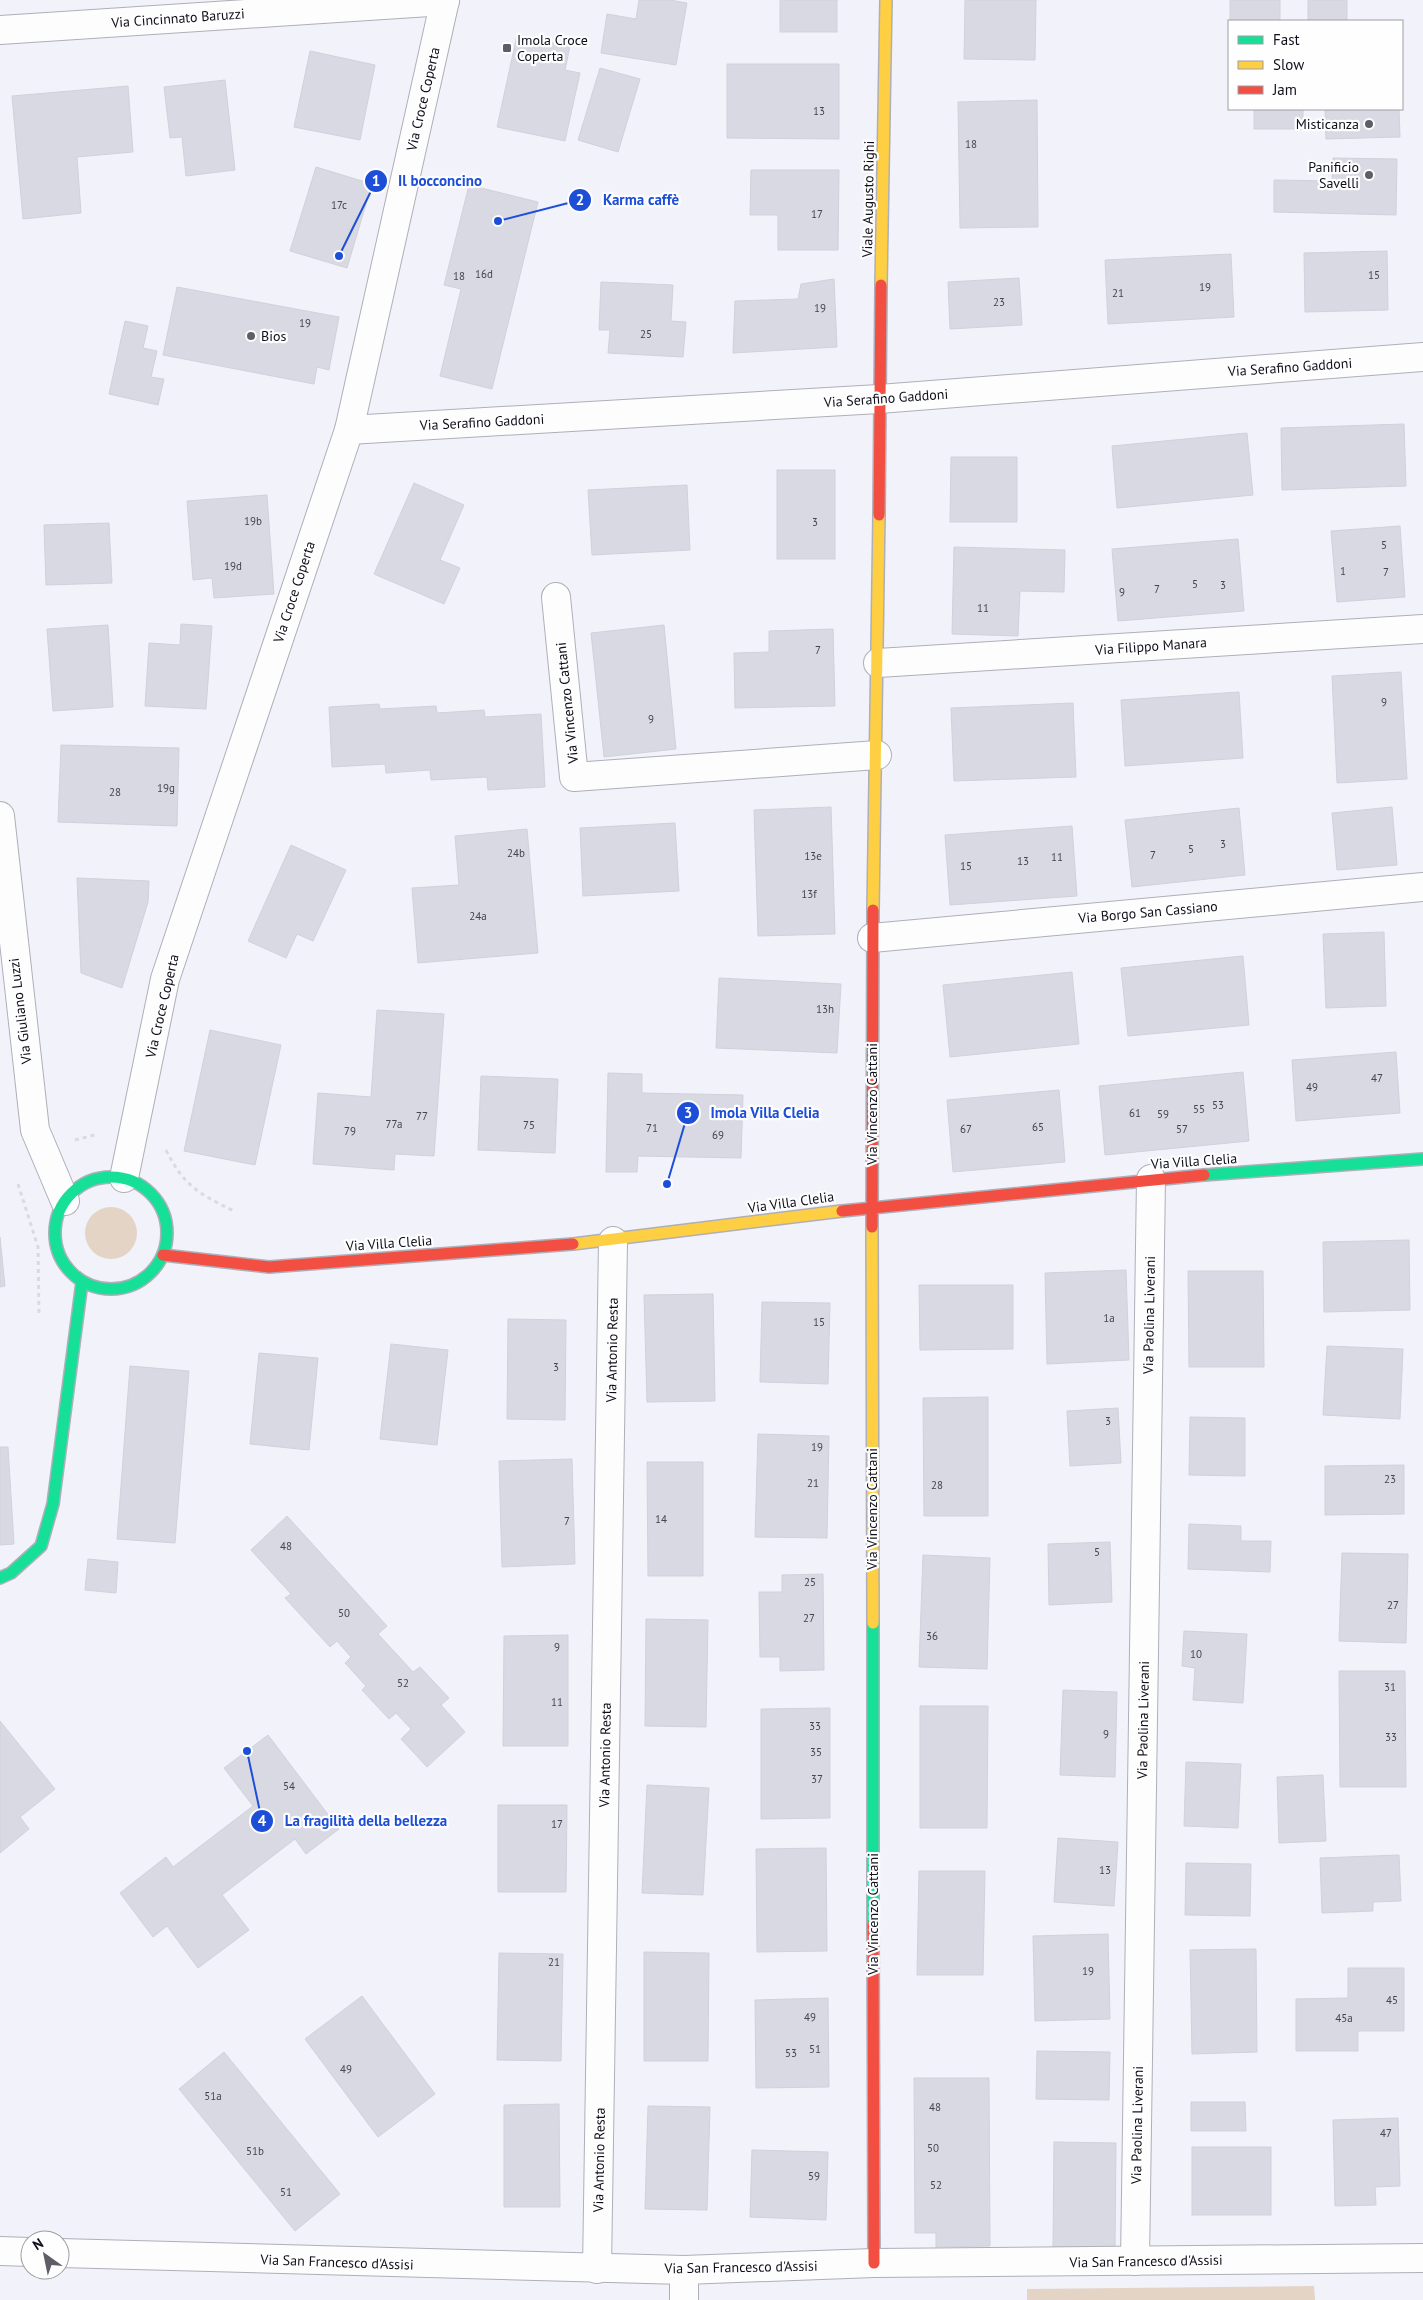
<svg xmlns="http://www.w3.org/2000/svg" width="1423" height="2300" viewBox="0 0 1423 2300" font-family="'PT Sans',sans-serif">
  <rect width="100%" height="100%" fill="#f2f2fa"/>
  <g fill="#e4d4c6">
    <circle cx="111" cy="1233" r="26"/>
    <path d="M1314 2286 1315 2300H1027V2289Z"/>
  </g>
  <g fill="#d9d9e4" stroke="#d1d1db">
    <path d="M639 0H670L687 3 676 65 601 53 607 14 636 19Z"/>
    <rect x="780" y="0" width="57" height="32"/>
    <path d="M965 0H1036L1035 60 964 59Z"/>
    <rect x="1230" y="0" width="50" height="21"/>
    <rect x="1308" y="0" width="39" height="21"/>
    <path d="M517 35 570 46 565 70 580 73 565 141 497 127Z"/>
    <path d="M310 51 375 65 360 140 294 127Z"/>
    <path d="M727 64H839V139L727 138Z"/>
    <path d="M600 68 640 79 618 152 578 140Z"/>
    <path d="M225 80 235 170 186 176 182 137 170 138 164 87Z"/>
    <path d="M128 86 133 152 77 157 81 213 23 219 12 96Z"/>
    <path d="M1037 100 1038 227 960 228 958 102Z"/>
    <rect x="1254" y="109" width="49" height="20"/>
    <path d="M1325 109H1399L1400 137 1326 139Z"/>
    <path d="M1333 158 1397 159 1396 215 1274 212V180L1332 181Z"/>
    <path d="M316 167 372 184 347 268 290 251Z"/>
    <path d="M751 170H839L838 250H778V215H750Z"/>
    <path d="M469 185 538 202 492 389 440 376 461 289 444 285Z"/>
    <path d="M1387 251 1388 310 1305 312 1304 253Z"/>
    <path d="M1231 254 1234 317 1108 324 1105 260Z"/>
    <path d="M1019 278 1022 325 950 329 948 282Z"/>
    <path d="M834 279 837 347 733 353 735 301 798 299 801 284Z"/>
    <path d="M601 282 673 285 671 321 686 322 683 357 608 353 610 330H599Z"/>
    <path d="M177 287 339 317 329 370 317 367 314 384 163 355Z"/>
    <path d="M125 321 148 326 143 348 157 351 151 377 164 379 158 405 109 394Z"/>
    <path d="M1404 424 1406 486 1282 490 1281 428Z"/>
    <path d="M1247 433 1253 495 1117 508 1112 446Z"/>
    <path d="M951 457H1017V522H950Z"/>
    <rect x="777" y="470" width="58" height="89"/>
    <path d="M414 483 464 505 440 560 460 568 444 604 374 574Z"/>
    <path d="M687 485 690 550 592 555 588 490Z"/>
    <path d="M267 495 274 594 214 598 212 578 193 580 187 501Z"/>
    <path d="M109 523 112 583 46 585 44 525Z"/>
    <path d="M1400 526 1405 597 1337 602 1331 531Z"/>
    <path d="M1238 539 1244 611 1118 621 1112 549Z"/>
    <path d="M954 547 1065 550 1064 592 1020 591 1018 636 952 634Z"/>
    <path d="M181 624 212 626 206 709 145 706 149 643 180 645Z"/>
    <path d="M108 625 113 707 53 711 47 629Z"/>
    <path d="M664 625 676 749 604 757 591 633Z"/>
    <path d="M833 629 835 706 735 708 734 653 769 652V631Z"/>
    <path d="M1401 672 1407 779 1337 783 1332 676Z"/>
    <path d="M1239 692 1243 758 1125 766 1121 700Z"/>
    <path d="M1073 703 1076 777 954 781 951 708Z"/>
    <path d="M379 704 380 709 436 706 437 713 484 710 485 717 541 714 545 787 488 790 487 777 431 780 430 770 386 773 385 764 332 767 329 707Z"/>
    <path d="M61 745 179 748 177 826 58 822Z"/>
    <path d="M831 807 835 934 758 936 754 810Z"/>
    <path d="M1392 807 1397 865 1337 870 1332 813Z"/>
    <path d="M1239 808 1245 875 1132 887 1125 820Z"/>
    <path d="M675 823 679 891 583 896 580 828Z"/>
    <path d="M1072 826 1077 896 950 905 945 835Z"/>
    <path d="M527 829 538 953 418 963 412 888 459 885 455 836Z"/>
    <path d="M291 845 346 870 313 941 297 934 286 958 248 941Z"/>
    <path d="M77 878 149 881 148 902 122 988 81 973Z"/>
    <path d="M1384 932 1386 1006 1326 1008 1323 934Z"/>
    <path d="M1243 956 1249 1025 1128 1036 1121 968Z"/>
    <path d="M1072 972 1079 1044 950 1057 943 985Z"/>
    <path d="M719 978 841 984 837 1053 716 1048Z"/>
    <path d="M377 1010 444 1014 434 1156 395 1154 394 1170 313 1164 318 1093 371 1097Z"/>
    <path d="M210 1030 281 1045 255 1165 184 1151Z"/>
    <path d="M1396 1052 1400 1113 1296 1121 1292 1060Z"/>
    <path d="M1243 1072 1249 1141 1105 1155 1099 1086Z"/>
    <path d="M608 1073 642 1074V1093L743 1095 741 1158 638 1156 637 1172H606Z"/>
    <path d="M481 1076 558 1079 555 1153 478 1150Z"/>
    <path d="M1059 1090 1065 1162 953 1172 947 1100Z"/>
    <path d="M0 1237 5 1286 0 1287Z"/>
    <path d="M1409 1240 1410 1310 1324 1312 1323 1242Z"/>
    <path d="M1126 1270 1129 1360 1047 1364 1045 1273Z"/>
    <path d="M1188 1271H1263L1264 1367H1189Z"/>
    <path d="M919 1285H1013V1349L920 1350Z"/>
    <path d="M713 1294 715 1401 647 1402 644 1295Z"/>
    <path d="M762 1302 830 1303 828 1384 760 1382Z"/>
    <path d="M508 1319 566 1320 565 1420 507 1419Z"/>
    <path d="M391 1344 448 1350 437 1445 380 1439Z"/>
    <path d="M1327 1346 1403 1349 1400 1419 1323 1415Z"/>
    <path d="M259 1353 318 1358 309 1450 250 1444Z"/>
    <path d="M130 1366 189 1371 175 1543 117 1539Z"/>
    <path d="M988 1397V1516H924L923 1398Z"/>
    <path d="M1118 1408 1121 1463 1070 1466 1067 1411Z"/>
    <path d="M1190 1417 1245 1418V1476L1189 1475Z"/>
    <path d="M758 1434 829 1436 827 1538 755 1537Z"/>
    <path d="M0 1447H8L14 1544 0 1545Z"/>
    <path d="M572 1459 575 1564 502 1567 499 1461Z"/>
    <path d="M647 1462H703V1576H648Z"/>
    <path d="M1404 1465V1514L1325 1515V1466Z"/>
    <path d="M287 1516 387 1626 378 1634 413 1672 420 1667 449 1698 441 1705 465 1732 427 1767 401 1739 411 1729 396 1713 389 1719 362 1690 366 1686 345 1663 351 1657 337 1641 330 1647 285 1598 291 1594 251 1550Z"/>
    <path d="M1189 1524 1241 1526V1541H1271L1270 1572 1188 1569Z"/>
    <path d="M1110 1542 1112 1602 1049 1605 1048 1544Z"/>
    <path d="M1342 1553 1408 1554 1406 1643 1339 1641Z"/>
    <path d="M923 1555 990 1558 987 1669 919 1667Z"/>
    <path d="M88 1559 118 1562 116 1593 85 1590Z"/>
    <path d="M823 1574 824 1670 780 1671V1657H760L759 1592H782V1575Z"/>
    <path d="M646 1619 708 1620 706 1727 645 1726Z"/>
    <path d="M1184 1631 1247 1634 1243 1703 1193 1700 1195 1668 1182 1666Z"/>
    <path d="M568 1635V1746H503L504 1636Z"/>
    <path d="M1339 1671H1405L1406 1787H1340Z"/>
    <path d="M1063 1690 1117 1692 1115 1777 1060 1775Z"/>
    <path d="M920 1706H988L987 1828H920Z"/>
    <path d="M830 1708V1818L761 1819V1709Z"/>
    <path d="M0 1721 55 1789 20 1817 29 1829 0 1853Z"/>
    <path d="M268 1735 339 1829 306 1854 295 1839 222 1895 249 1930 198 1968 167 1926 153 1937 120 1893 166 1857 173 1867 253 1806 224 1768Z"/>
    <path d="M1186 1762 1241 1764 1238 1828 1184 1826Z"/>
    <path d="M1323 1775 1326 1841 1279 1843 1277 1777Z"/>
    <path d="M647 1785 709 1788 703 1895 642 1893Z"/>
    <path d="M498 1805H567L566 1892H498Z"/>
    <path d="M1058 1838 1118 1842 1114 1906 1054 1902Z"/>
    <path d="M826 1848 827 1951 757 1952 756 1849Z"/>
    <path d="M1399 1855 1401 1901 1373 1902V1911L1322 1913 1320 1858Z"/>
    <path d="M1186 1863 1251 1864 1250 1916 1185 1915Z"/>
    <path d="M919 1871H985L983 1975H917Z"/>
    <path d="M1108 1934 1110 2019 1035 2021 1033 1936Z"/>
    <path d="M1256 1949 1257 2052 1192 2054 1190 1950Z"/>
    <path d="M644 1952 709 1953 708 2061H644Z"/>
    <path d="M499 1953 563 1954 561 2061 497 2060Z"/>
    <path d="M1348 1968H1404V2031H1358V2051H1296V1999L1348 1998Z"/>
    <path d="M362 1996 435 2094 378 2137 305 2039Z"/>
    <path d="M828 1998 829 2087 756 2088 755 2000Z"/>
    <path d="M1037 2051 1110 2052 1109 2100 1036 2099Z"/>
    <path d="M224 2052 340 2194 295 2231 179 2089Z"/>
    <path d="M914 2078H989L990 2246 936 2247V2233H915Z"/>
    <path d="M1191 2102H1245L1246 2131H1191Z"/>
    <path d="M559 2104 560 2207H504V2105Z"/>
    <path d="M648 2106 710 2107 707 2210 645 2209Z"/>
    <path d="M1398 2118 1400 2186 1375 2187 1376 2205 1335 2206 1333 2120Z"/>
    <path d="M1054 2142 1116 2143 1115 2247H1053Z"/>
    <rect x="1192" y="2147" width="79" height="68"/>
    <path d="M752 2150 828 2152 826 2220 750 2217Z"/>
  </g>
  <g fill="none" stroke-linecap="round" stroke-linejoin="round">
    <defs>
      <g id="street">
        <path d="M0 30 445 1"/>
        <path d="M349 430 879 399 1423 357"/>
        <path d="M556 597 574 777 877 755"/>
        <path d="M878 663 1423 629"/>
        <path d="M0 816 35 1130 65 1201"/>
        <path d="M872 938 1423 887"/>
        <path d="M124 1178 165 979 349 430 445 0"/>
        <path d="M0 2251 30 2252"/>
        <path d="M60 2253 684 2270 874 2263 1423 2258"/>
        <path d="M1135 2261 1151 1179"/>
        <path d="M597 2269 613 1241"/>
        <path d="M684 2270V2300"/>
      </g>
      <g id="fast">
        <path d="M1204 1175 1423 1159"/>
        <circle cx="111" cy="1233" r="56"/>
        <path d="M0 1578 11 1573 41 1546 53 1504 82 1282"/>
        <path d="M873 1623V1925"/>
      </g>
      <g id="slow">
        <path d="M881 285 886 0"/>
        <path d="M873 910 879 515"/>
        <path d="M872 1227 873 1623"/>
        <path d="M573 1244 842 1211"/>
      </g>
      <g id="jam">
        <path d="M879 515 881 285"/>
        <path d="M842 1211 1204 1175"/>
        <path d="M872 1227 873 910"/>
        <path d="M163 1255 269 1267 573 1244"/>
        <path d="M873 1925 874 2263"/>
      </g>
    </defs>
    <use href="#street" stroke="#aeafb9" stroke-width="30"/>
    <use href="#fast" stroke="#aeafb9" stroke-width="14"/>
    <use href="#slow" stroke="#aeafb9" stroke-width="14"/>
    <use href="#jam" stroke="#aeafb9" stroke-width="14"/>
    <g stroke="#dbdbdd" stroke-width="3" stroke-dasharray="4 4" stroke-linecap="butt">
      <path d="M75 1140 98 1134"/>
      <path d="M166 1150C184 1186 199 1194 234 1211"/>
      <path d="M18 1184 38 1247 39 1316"/>
    </g>
    <use href="#street" stroke="#fdfdfe" stroke-width="28"/>
    <use href="#fast" stroke="#16e098" stroke-width="11"/>
    <use href="#slow" stroke="#ffcf43" stroke-width="11"/>
    <use href="#jam" stroke="#f24e42" stroke-width="11"/>
  </g>
  <g fill="#5e5e69" stroke="#fefefe" stroke-width="2">
    <rect x="502" y="43" width="10" height="10" rx="2.5"/>
    <circle cx="1369" cy="124" r="5"/>
    <circle cx="1369" cy="175" r="5"/>
    <circle cx="251" cy="336" r="5"/>
  </g>
  <g text-anchor="middle" stroke-width="4.5" stroke-linejoin="round" paint-order="stroke">
    <g font-size="11" fill="#44444f">
      <text x="819" y="115">13</text>
      <text x="971" y="148">18</text>
      <text x="339" y="209">17c</text>
      <text x="817" y="218">17</text>
      <text x="484" y="278">16d</text>
      <text x="1374" y="279">15</text>
      <text x="459" y="280">18</text>
      <text x="1205" y="291">19</text>
      <text x="1118" y="297">21</text>
      <text x="999" y="306">23</text>
      <text x="820" y="312">19</text>
      <text x="305" y="327">19</text>
      <text x="646" y="338">25</text>
      <text x="253" y="525">19b</text>
      <text x="815" y="526">3</text>
      <text x="1384" y="549">5</text>
      <text x="233" y="570">19d</text>
      <text x="1343" y="575">1</text>
      <text x="1386" y="576">7</text>
      <text x="1195" y="588">5</text>
      <text x="1223" y="589">3</text>
      <text x="1157" y="593">7</text>
      <text x="1122" y="596">9</text>
      <text x="983" y="612">11</text>
      <text x="818" y="654">7</text>
      <text x="1384" y="706">9</text>
      <text x="651" y="723">9</text>
      <text x="166" y="792">19g</text>
      <text x="115" y="796">28</text>
      <text x="1223" y="848">3</text>
      <text x="1191" y="853">5</text>
      <text x="516" y="857">24b</text>
      <text x="1153" y="859">7</text>
      <text x="813" y="860">13e</text>
      <text x="1057" y="861">11</text>
      <text x="1023" y="865">13</text>
      <text x="966" y="870">15</text>
      <text x="809" y="898">13f</text>
      <text x="478" y="920">24a</text>
      <text x="825" y="1013">13h</text>
      <text x="1377" y="1082">47</text>
      <text x="1312" y="1091">49</text>
      <text x="1218" y="1109">53</text>
      <text x="1199" y="1113">55</text>
      <text x="1135" y="1117">61</text>
      <text x="1163" y="1118">59</text>
      <text x="422" y="1120">77</text>
      <text x="394" y="1128">77a</text>
      <text x="529" y="1129">75</text>
      <text x="1038" y="1131">65</text>
      <text x="652" y="1132">71</text>
      <text x="966" y="1133">67</text>
      <text x="1182" y="1133">57</text>
      <text x="350" y="1135">79</text>
      <text x="718" y="1139">69</text>
      <text x="1109" y="1322">1a</text>
      <text x="819" y="1326">15</text>
      <text x="556" y="1371">3</text>
      <text x="1108" y="1425">3</text>
      <text x="817" y="1451">19</text>
      <text x="1390" y="1483">23</text>
      <text x="813" y="1487">21</text>
      <text x="937" y="1489">28</text>
      <text x="661" y="1523">14</text>
      <text x="567" y="1525">7</text>
      <text x="286" y="1550">48</text>
      <text x="1097" y="1556">5</text>
      <text x="810" y="1586">25</text>
      <text x="1393" y="1609">27</text>
      <text x="344" y="1617">50</text>
      <text x="809" y="1622">27</text>
      <text x="932" y="1640">36</text>
      <text x="557" y="1651">9</text>
      <text x="1196" y="1658">10</text>
      <text x="403" y="1687">52</text>
      <text x="1390" y="1691">31</text>
      <text x="557" y="1706">11</text>
      <text x="815" y="1730">33</text>
      <text x="1106" y="1738">9</text>
      <text x="1391" y="1741">33</text>
      <text x="816" y="1756">35</text>
      <text x="817" y="1783">37</text>
      <text x="289" y="1790">54</text>
      <text x="557" y="1828">17</text>
      <text x="1105" y="1874">13</text>
      <text x="554" y="1966">21</text>
      <text x="1088" y="1975">19</text>
      <text x="1392" y="2004">45</text>
      <text x="810" y="2021">49</text>
      <text x="1344" y="2022">45a</text>
      <text x="815" y="2053">51</text>
      <text x="791" y="2057">53</text>
      <text x="346" y="2073">49</text>
      <text x="213" y="2100">51a</text>
      <text x="935" y="2111">48</text>
      <text x="1386" y="2137">47</text>
      <text x="933" y="2152">50</text>
      <text x="255" y="2155">51b</text>
      <text x="814" y="2180">59</text>
      <text x="936" y="2189">52</text>
      <text x="286" y="2196">51</text>
    </g>
    <g font-size="14" fill="#0f0f1b" stroke="#fefefe">
      <text transform="translate(178 18) rotate(-4)" y="5">Via Cincinnato Baruzzi</text>
      <text transform="translate(423 99) rotate(-77)" y="5">Via Croce Coperta</text>
      <text transform="translate(868 199) rotate(-89)" y="5">Viale Augusto Righi</text>
      <text transform="translate(1290 367) rotate(-4)" y="5">Via Serafino Gaddoni</text>
      <text transform="translate(886 398) rotate(-4)" y="5">Via Serafino Gaddoni</text>
      <text transform="translate(482 422) rotate(-3)" y="5">Via Serafino Gaddoni</text>
      <text transform="translate(294 592) rotate(-72)" y="5">Via Croce Coperta</text>
      <text transform="translate(1151 646) rotate(-4)" y="5">Via Filippo Manara</text>
      <text transform="translate(567 703) rotate(-96)" y="5">Via Vincenzo Cattani</text>
      <text transform="translate(1148 912) rotate(-5)" y="5">Via Borgo San Cassiano</text>
      <text transform="translate(162 1006) rotate(-77)" y="5">Via Croce Coperta</text>
      <text transform="translate(20 1011) rotate(-97)" y="5">Via Giuliano Luzzi</text>
      <text transform="translate(872 1104) rotate(-90)" y="5">Via Vincenzo Cattani</text>
      <text transform="translate(1194 1161) rotate(-4)" y="5">Via Villa Clelia</text>
      <text transform="translate(791 1202) rotate(-8)" y="5">Via Villa Clelia</text>
      <text transform="translate(389 1243) rotate(-4)" y="5">Via Villa Clelia</text>
      <text transform="translate(1149 1315) rotate(-89)" y="5">Via Paolina Liverani</text>
      <text transform="translate(612 1350) rotate(-89)" y="5">Via Antonio Resta</text>
      <text transform="translate(872 1509) rotate(-90)" y="5">Via Vincenzo Cattani</text>
      <text transform="translate(1143 1720) rotate(-89)" y="5">Via Paolina Liverani</text>
      <text transform="translate(605 1755) rotate(-89)" y="5">Via Antonio Resta</text>
      <text transform="translate(873 1914) rotate(-90)" y="5">Via Vincenzo Cattani</text>
      <text transform="translate(1137 2125) rotate(-89)" y="5">Via Paolina Liverani</text>
      <text transform="translate(599 2160) rotate(-89)" y="5">Via Antonio Resta</text>
      <text transform="translate(1146 2261) rotate(-1)" y="5">Via San Francesco d'Assisi</text>
      <text transform="translate(337 2262) rotate(2)" y="5">Via San Francesco d'Assisi</text>
      <text transform="translate(741 2267) rotate(-1)" y="5">Via San Francesco d'Assisi</text>
    </g>
    <g font-size="14" fill="#0f0f1b" stroke="#fefefe" text-anchor="start">
      <text x="517" y="45">Imola Croce<tspan x="517" dy="16">Coperta</tspan></text>
      <text x="1359" y="129" text-anchor="end">Misticanza</text>
      <text x="1359" y="172" text-anchor="end">Panificio<tspan x="1359" dy="16">Savelli</tspan></text>
      <text x="261" y="341">Bios</text>
    </g>
  </g>
  <path fill="none" stroke="#1d4ed8" stroke-width="2" d="M339 256L376 181M498 221L580 200M667 1184L688 1113M247 1751L262 1821"/>
  <g fill="#1d4ed8" stroke="#fefefe" stroke-width="2">
    <circle cx="339" cy="256" r="5"/>
    <circle cx="498" cy="221" r="5"/>
    <circle cx="667" cy="1184" r="5"/>
    <circle cx="247" cy="1751" r="5"/>
    <circle cx="376" cy="181" r="12"/>
    <circle cx="580" cy="200" r="12"/>
    <circle cx="688" cy="1113" r="12"/>
    <circle cx="262" cy="1821" r="12"/>
  </g>
  <g font-size="15" text-anchor="middle" font-weight="bold" fill="#fff">
    <text x="376" y="186">1</text>
    <text x="580" y="205">2</text>
    <text x="688" y="1118">3</text>
    <text x="262" y="1826">4</text>
  </g>
  <g font-size="15" text-anchor="middle" font-weight="bold" fill="#1d4ed8" stroke="#fefefe" stroke-width="4.5" stroke-linejoin="round" paint-order="stroke">
    <text x="440" y="186">Il bocconcino</text>
    <text x="641" y="205">Karma caffè</text>
    <text x="765" y="1118">Imola Villa Clelia</text>
    <text x="366" y="1826">La fragilità della bellezza</text>
  </g>
  <rect x="1228" y="20" width="175" height="90" fill="#fefefe" stroke="#9e9ea3"/>
  <rect x="1238" y="36" width="25" height="8" fill="#16e098" stroke="#9e9ea3"/>
  <text x="1273" y="45" font-size="15" fill="#0f0f1b">Fast</text>
  <rect x="1238" y="61" width="25" height="8" fill="#ffcf43" stroke="#9e9ea3"/>
  <text x="1273" y="70" font-size="15" fill="#0f0f1b">Slow</text>
  <rect x="1238" y="86" width="25" height="8" fill="#f24e42" stroke="#9e9ea3"/>
  <text x="1273" y="95" font-size="15" fill="#0f0f1b">Jam</text>
  <g transform="translate(45 2255) rotate(327)"><circle r="24" fill="#fefefe" stroke="#9e9ea3"/>
  <path d="M0-4L9 19L0 12L-9 19Z" fill="#5e5e69"/>
  <text y="-8" font-size="14" font-weight="bold" text-anchor="middle" fill="#0f0f1b">N</text>
  </g>
</svg>
